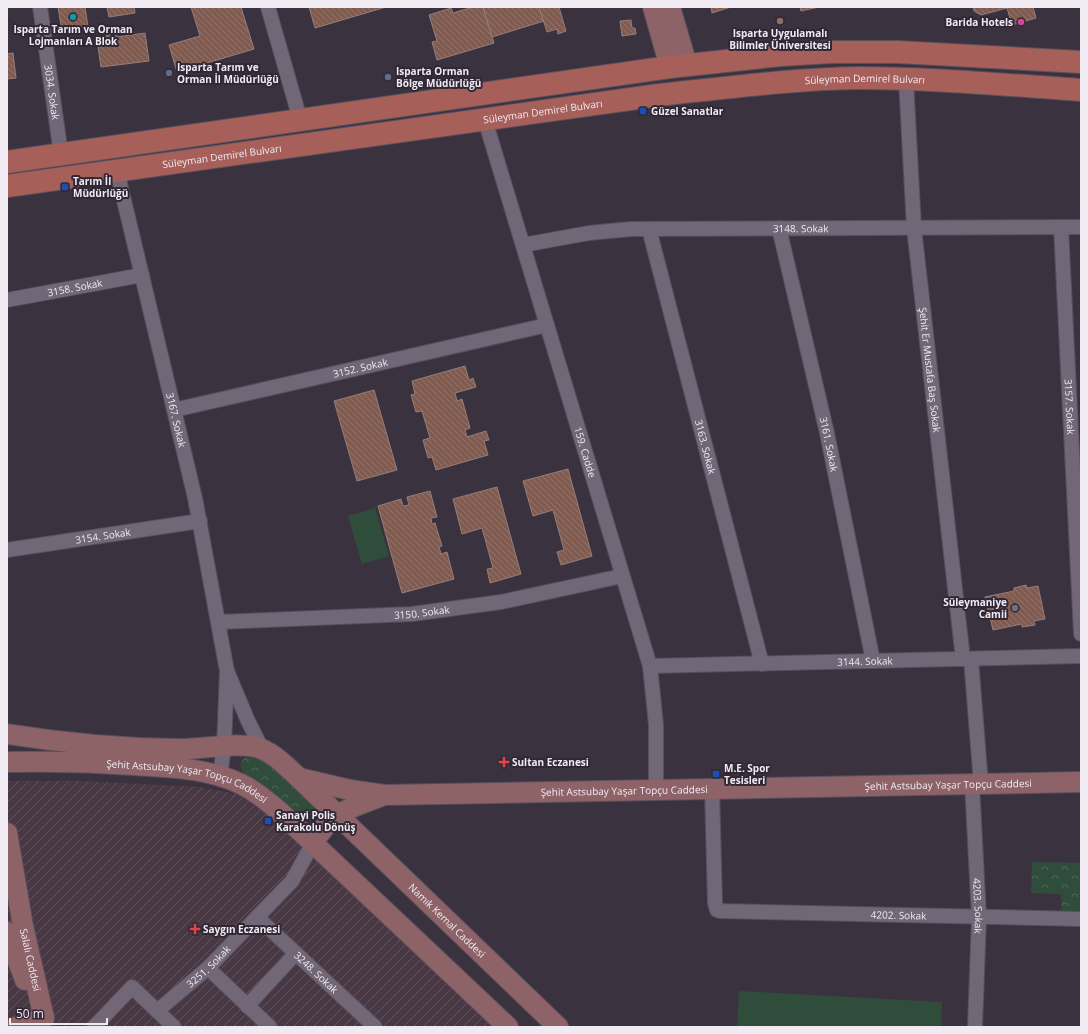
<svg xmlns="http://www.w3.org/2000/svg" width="1088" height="1034" viewBox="0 0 1088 1034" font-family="'Open Sans',sans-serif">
  <defs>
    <pattern id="industrial-furrows" width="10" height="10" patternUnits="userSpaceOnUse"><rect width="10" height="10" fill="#483843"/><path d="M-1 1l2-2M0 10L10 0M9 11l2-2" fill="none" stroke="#63555f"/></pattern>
    <pattern id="forest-crowns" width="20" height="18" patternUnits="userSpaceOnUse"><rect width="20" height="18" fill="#304d3b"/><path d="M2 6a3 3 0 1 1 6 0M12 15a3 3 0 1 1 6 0" fill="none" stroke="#4e6758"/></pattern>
    <pattern id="building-back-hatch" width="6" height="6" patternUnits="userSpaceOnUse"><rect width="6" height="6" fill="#825b50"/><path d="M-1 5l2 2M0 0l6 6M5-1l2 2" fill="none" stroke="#94736a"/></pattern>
  </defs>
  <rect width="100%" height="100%" fill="#3b3240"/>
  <path fill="url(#industrial-furrows)" d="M7 781H83L200 787 241 795 291 833 494 1027H7Z"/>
  <g fill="url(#forest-crowns)">
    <path d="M246 757 260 759 267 763 313 804 316 812 311 820H302L245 774C239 767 239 762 246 757Z"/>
    <path d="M1032 862 1081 863V912H1062L1061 894 1031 893Z"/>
  </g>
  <g fill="#304d3b">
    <path d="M375 508 389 556 362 564 348 516Z"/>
    <path d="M739 991 942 1002 941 1027H737Z"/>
  </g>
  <g fill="url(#building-back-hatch)" stroke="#947e78">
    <path d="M58 7H85L88 27 62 31Z"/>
    <path d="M107 7H134L135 13 109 17Z"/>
    <path d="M191 7H241L254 49 177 72 169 45 200 36Z"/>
    <path d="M309 7H386L315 28Z"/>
    <path d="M473 7H483L494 43 437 60 432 42 437 41 429 15 451 8 453 13Z"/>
    <path d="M483 7H539L544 21 492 37Z"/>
    <path d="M539 7H559L566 31 558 34 557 29 547 32Z"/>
    <path d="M711 7H731L712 13Z"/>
    <path d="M800 7H819L801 11Z"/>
    <path d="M973 7H1033L1036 18 1012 25 1007 8 981 15 974 11Z"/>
    <path d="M631 20 632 28H635L636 34 622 36 620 21Z"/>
    <path d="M116 33 117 37 145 33 149 61 101 67 97 40 106 39V35Z"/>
    <path d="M13 53 16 78 7 79V54Z"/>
    <path d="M465 366 469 380 473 378 476 387 455 393 457 401 462 399 470 428 465 430 467 437 486 431 489 440 484 441 488 455 436 470 432 457 428 458 423 440 430 438 422 411 416 412 411 395 415 394 412 381Z"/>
    <path d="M374 390 397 470 357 481 334 401Z"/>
    <path d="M568 469 592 556 561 565 557 552 564 550 553 510 533 516 523 481Z"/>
    <path d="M497 487 521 574 490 583 487 569 493 568 482 528 462 534 453 499Z"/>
    <path d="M430 491 437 517 431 518 432 524 435 523 442 546 439 547 441 554 447 552 454 579 402 593 378 506 401 499 403 506 409 505 407 497Z"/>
    <path d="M1026 585 1027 588 1038 586 1045 619 1034 621 1035 625 1022 627V624L993 630 985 597 1014 591V588Z"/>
  </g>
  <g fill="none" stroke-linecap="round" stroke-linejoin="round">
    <defs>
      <g id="street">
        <path id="s1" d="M40 7 61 154"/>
        <path d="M268 7 300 119"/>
        <path id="s2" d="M906 80 914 228 963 659"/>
        <path id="s3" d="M485 120 650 666 656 725V790"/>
        <path id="s4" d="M117 171 195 498 227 671"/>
        <path id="s5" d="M1061 227 1081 634"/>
        <path id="s6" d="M779 228 827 433 873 661"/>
        <path id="s7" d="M649 229 762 664"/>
        <path id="s8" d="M523 245 589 233 631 229 1081 227"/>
        <path id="s9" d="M7 300 142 275"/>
        <path id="s10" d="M174 410 547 325"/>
        <path id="s11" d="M7 550 200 521"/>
        <path id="s12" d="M218 622 412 614 501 602 622 576"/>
        <path d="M971 659 981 784"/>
        <path id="s13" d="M650 666 1081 656"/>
        <path d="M220 776 224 747 227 671 248 721 262 749"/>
        <path id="s14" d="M972 784 979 917 975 1027"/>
        <path id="s15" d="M712 789 715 903 717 910 720 911 1081 919"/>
        <path id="s16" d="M257 917 375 1027"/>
        <path d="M208 968 270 1027"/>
        <path d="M247 1006 296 953"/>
        <path id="s17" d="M157 1011 208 968 292 881 313 843"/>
        <path d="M94 1027 132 987 174 1027"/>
      </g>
      <g id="secondary">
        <path d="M653 7 670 67"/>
        <path d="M670 7 687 65"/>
        <path id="s18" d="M7 734C63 743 120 748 176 749 201 750 230 742 255 747 271 750 287 767 299 778L558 1027"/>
        <path id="s19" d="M7 762C50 761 92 762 134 765 170 767 208 768 241 784 256 791 268 802 280 812L508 1027"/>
        <path id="s20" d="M299 778 350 790 384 795 1081 782"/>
        <path id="s21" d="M7 833 23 926 44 1018"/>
        <path d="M313 843C334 810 348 809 382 796"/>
        <path d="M7 932 25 980"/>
        <path d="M16 1027 44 1018"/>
      </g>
      <g id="primary">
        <path d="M7 162 670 67 781 55 833 52H898L1081 62"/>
        <path id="s22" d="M7 186 659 95C725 88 791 79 858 78 932 78 1007 85 1081 90"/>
      </g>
    </defs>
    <use href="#street" stroke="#584f5c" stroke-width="16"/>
    <use href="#secondary" stroke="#584f5c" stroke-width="22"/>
    <use href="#primary" stroke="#584f5c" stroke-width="24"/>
    <use href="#street" stroke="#726777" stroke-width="14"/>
    <use href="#secondary" stroke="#8d6368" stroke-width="20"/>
    <use href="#primary" stroke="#a75f5a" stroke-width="22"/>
  </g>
  <circle fill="#0f9aa8" stroke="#312836" stroke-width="1.5" cx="73" cy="17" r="4"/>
  <circle fill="#8d6e63" stroke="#312836" stroke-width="1.5" cx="780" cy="21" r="4"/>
  <circle fill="#d1479c" stroke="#312836" stroke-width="1.5" cx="1021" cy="22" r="4"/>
  <g fill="#5c6f8a" stroke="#312836" stroke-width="1.5">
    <circle cx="169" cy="73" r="4"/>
    <circle cx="388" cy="77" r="4"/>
  </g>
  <g fill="#1a4fb4" stroke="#312836" stroke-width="1.5">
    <rect x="639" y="107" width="8" height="8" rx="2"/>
    <rect x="61" y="183" width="8" height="8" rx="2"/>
    <rect x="712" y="770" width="8" height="8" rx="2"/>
    <rect x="264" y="817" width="8" height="8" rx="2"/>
  </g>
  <circle fill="#6b7280" stroke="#312836" stroke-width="1.5" cx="1015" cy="608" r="4"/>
  <g fill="#e0444e" stroke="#312836" stroke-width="1.5">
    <path d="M502 756h4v4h4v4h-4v4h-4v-4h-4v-4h4z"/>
    <path d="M193 923h4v4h4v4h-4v4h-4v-4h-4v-4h4z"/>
  </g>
  <g text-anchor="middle" stroke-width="4" stroke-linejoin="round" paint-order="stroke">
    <g font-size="10" font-weight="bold" fill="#f0eaf3" stroke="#312836" text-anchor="start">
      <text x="1013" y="26" text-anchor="end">Barida Hotels</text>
      <text x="73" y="33" text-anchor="middle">Isparta Tarım ve Orman<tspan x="73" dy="12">Lojmanları A Blok</tspan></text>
      <text x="780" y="37" text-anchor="middle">Isparta Uygulamalı<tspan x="780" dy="12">Bilimler Üniversitesi</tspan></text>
      <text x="177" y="71">Isparta Tarım ve<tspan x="177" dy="12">Orman İl Müdürlüğü</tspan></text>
      <text x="396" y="75">Isparta Orman<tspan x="396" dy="12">Bölge Müdürlüğü</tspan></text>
      <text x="651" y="115">Güzel Sanatlar</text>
      <text x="73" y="185">Tarım İl<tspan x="73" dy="12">Müdürlüğü</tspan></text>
      <text x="1007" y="606" text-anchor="end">Süleymaniye<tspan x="1007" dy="12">Camii</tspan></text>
      <text x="512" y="766">Sultan Eczanesi</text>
      <text x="724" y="772">M.E. Spor<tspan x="724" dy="12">Tesisleri</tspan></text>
      <text x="276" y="819">Sanayi Polis<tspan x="276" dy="12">Karakolu Dönüş</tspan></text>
      <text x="203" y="933">Saygın Eczanesi</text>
    </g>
    <g font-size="10" fill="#f0eaf3" stroke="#312836">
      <text dy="4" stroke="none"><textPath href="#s22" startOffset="865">Süleyman Demirel Bulvarı</textPath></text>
      <text dy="4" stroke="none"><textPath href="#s1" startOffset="86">3034. Sokak</textPath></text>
      <text dy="4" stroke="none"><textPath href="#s22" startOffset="541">Süleyman Demirel Bulvarı</textPath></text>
      <text dy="4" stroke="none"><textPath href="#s22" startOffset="217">Süleyman Demirel Bulvarı</textPath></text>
      <text dy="4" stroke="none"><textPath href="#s8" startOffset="279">3148. Sokak</textPath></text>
      <text dy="4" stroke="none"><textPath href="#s9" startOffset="69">3158. Sokak</textPath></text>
      <text dy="4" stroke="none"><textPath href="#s10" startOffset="191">3152. Sokak</textPath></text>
      <text dy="4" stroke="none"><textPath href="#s2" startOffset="291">Şehit Er Mustafa Baş Sokak</textPath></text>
      <text dy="4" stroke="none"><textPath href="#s5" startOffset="180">3157. Sokak</textPath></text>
      <text dy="4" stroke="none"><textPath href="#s4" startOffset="256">3167. Sokak</textPath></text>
      <text dy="4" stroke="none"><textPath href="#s6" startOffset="222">3161. Sokak</textPath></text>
      <text dy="4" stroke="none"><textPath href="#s7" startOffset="225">3163. Sokak</textPath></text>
      <text dy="4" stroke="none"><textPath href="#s3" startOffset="347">159. Cadde</textPath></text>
      <text dy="4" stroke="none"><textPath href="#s11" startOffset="97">3154. Sokak</textPath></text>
      <text dy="4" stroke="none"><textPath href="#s12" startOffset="204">3150. Sokak</textPath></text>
      <text dy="4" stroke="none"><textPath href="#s13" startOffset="215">3144. Sokak</textPath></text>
      <text dy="4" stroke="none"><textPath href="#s19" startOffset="183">Şehit Astsubay Yaşar Topçu Caddesi</textPath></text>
      <text dy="4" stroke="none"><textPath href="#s20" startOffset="651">Şehit Astsubay Yaşar Topçu Caddesi</textPath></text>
      <text dy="4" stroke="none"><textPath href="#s20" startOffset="327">Şehit Astsubay Yaşar Topçu Caddesi</textPath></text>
      <text dy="4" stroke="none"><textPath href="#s14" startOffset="122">4203. Sokak</textPath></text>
      <text dy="4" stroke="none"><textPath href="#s15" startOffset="303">4202. Sokak</textPath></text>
      <text dy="4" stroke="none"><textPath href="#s18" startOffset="509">Namık Kemal Caddesi</textPath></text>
      <text dy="4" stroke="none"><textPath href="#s21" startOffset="129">Salalı Caddesi</textPath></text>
      <text dy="4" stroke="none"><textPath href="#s17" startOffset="68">3251. Sokak</textPath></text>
      <text dy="4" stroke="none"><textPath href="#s16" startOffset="81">3248. Sokak</textPath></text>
    </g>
  </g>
  <rect width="1088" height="1034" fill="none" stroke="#f0eaf3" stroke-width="16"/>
  <path d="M10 1018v6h97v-6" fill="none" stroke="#f0eaf3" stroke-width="2"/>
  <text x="16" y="1018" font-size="12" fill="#f0eaf3" stroke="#312836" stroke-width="3" paint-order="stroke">50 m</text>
</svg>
